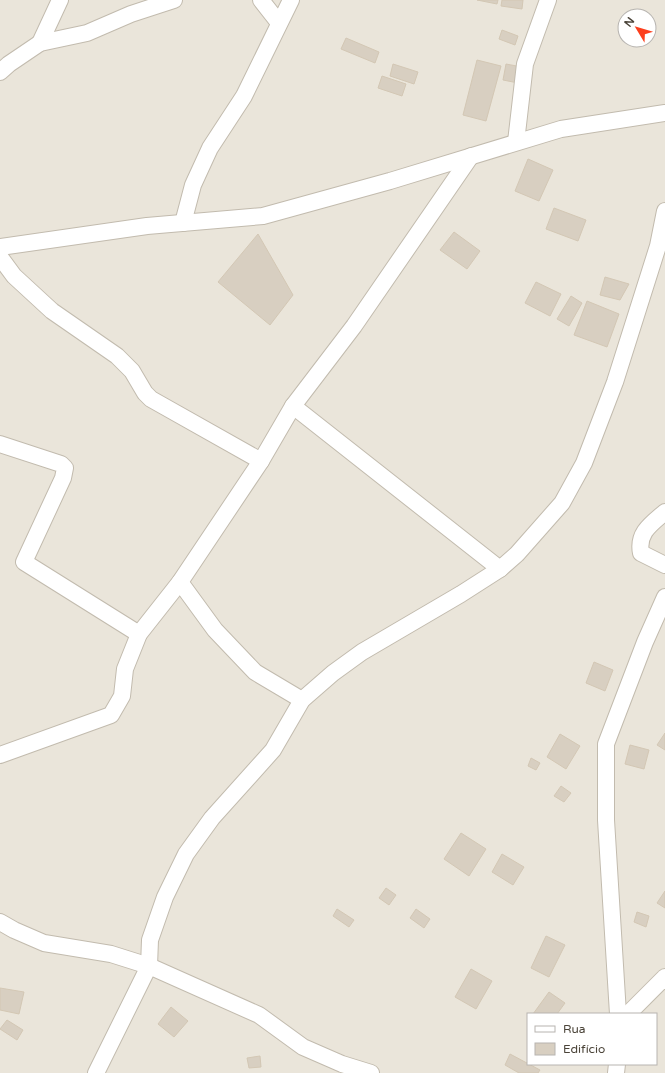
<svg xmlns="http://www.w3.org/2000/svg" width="665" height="1073" viewBox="0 0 665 1073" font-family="'Varela Round',sans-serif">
  <rect width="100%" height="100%" fill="#f6f3ec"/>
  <path fill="#eae5da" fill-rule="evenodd" d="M0 0H665V1073H0ZM625 16H649V40H625ZM528 1014H656V1064H528Z"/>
  <g fill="#d8cfc1" stroke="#d3c7b4">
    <path d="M477 0H498L497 4Z"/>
    <path d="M502 0H523L522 9 501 6Z"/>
    <path d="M502 30 518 36 515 45 499 39Z"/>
    <path d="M346 38 379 52 375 63 341 49Z"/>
    <path d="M477 60 501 66 486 121 463 115Z"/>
    <path d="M393 64 418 72 414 84 390 76Z"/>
    <path d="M506 64 522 67 518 83 503 80Z"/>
    <path d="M382 76 406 84 402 96 378 88Z"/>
    <path d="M528 159 553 170 539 201 515 191Z"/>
    <path d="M554 208 586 220 578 241 546 229Z"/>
    <path d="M454 232 480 251 467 269 440 250Z"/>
    <path d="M258 234 293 295 270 325 218 282Z"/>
    <path d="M605 277 629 284 620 300 600 295Z"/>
    <path d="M536 282 561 294 550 316 525 303Z"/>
    <path d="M571 296 582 303 569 326 557 319Z"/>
    <path d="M587 301 619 314 607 347 574 335Z"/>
    <path d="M594 662 613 670 605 691 586 683Z"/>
    <path d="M665 733V750L657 745Z"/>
    <path d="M560 734 580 746 566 769 547 757Z"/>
    <path d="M630 745 649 750 644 769 625 764Z"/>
    <path d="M531 758 540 763 536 770 528 766Z"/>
    <path d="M561 786 571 793 564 802 554 796Z"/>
    <path d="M461 833 486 849 469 876 444 859Z"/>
    <path d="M502 854 524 867 513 885 492 872Z"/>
    <path d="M386 888 396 895 389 905 379 898Z"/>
    <path d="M665 891V908L657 903Z"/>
    <path d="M337 909 354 920 349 927 333 916Z"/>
    <path d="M416 909 430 919 424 928 410 918Z"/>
    <path d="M637 912 649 916 646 927 634 922Z"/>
    <path d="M546 936 565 945 549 977 531 968Z"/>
    <path d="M471 969 492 981 476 1009 455 997Z"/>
    <path d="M0 988 24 992 19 1014 0 1010Z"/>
    <path d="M549 992 565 1003 557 1014H533Z"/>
    <path d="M171 1007 188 1021 174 1037 158 1024Z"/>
    <path d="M7 1020 23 1030 17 1040 0 1029Z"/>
    <path d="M510 1054 540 1070 538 1073H519L505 1065Z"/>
    <path d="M260 1056 261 1067 249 1068 247 1058Z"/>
  </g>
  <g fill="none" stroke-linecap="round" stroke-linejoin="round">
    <defs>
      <g id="minor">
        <path d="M261 0 279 23"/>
        <path d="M40 43 60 0"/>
        <path d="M0 72 9 64 40 43 87 33 131 14 174 0"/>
        <path d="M516 142 525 64 548 0"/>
        <path d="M183 223 193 185 210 148 244 96 291 0"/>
        <path d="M0 247 147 226 263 216 390 181 561 129 665 113"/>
        <path d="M0 257 14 276 52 311 117 356 132 371 145 393 151 399 261 461"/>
        <path d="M293 406 500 569"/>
        <path d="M0 444 61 464 65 468 63 478 24 562 139 634"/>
        <path d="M665 512C651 524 637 533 641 553L665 565"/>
        <path d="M180 582 215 630 255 672 302 700"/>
        <path d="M0 755 111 715 122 696 125 669 139 634 180 582 261 461 293 406 354 326 471 156"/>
        <path d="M0 922 14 930 44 943 111 954 149 966 259 1015 303 1047 342 1064 371 1073"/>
        <path d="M618 1014 606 820V744L645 642 665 597"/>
        <path d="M628 1014 665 977"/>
        <path d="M96 1073 149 966 150 940 165 897 186 854 212 818 273 750 302 700 333 673 362 652 461 594 500 569 517 554 562 503 584 463 615 382 658 246 665 211"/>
        <path d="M616 1073 617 1064"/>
      </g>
    </defs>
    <use href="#minor" stroke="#c2bbae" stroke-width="18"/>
    <use href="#minor" stroke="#fff" stroke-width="16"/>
  </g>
  <rect x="527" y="1013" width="130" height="52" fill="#ffffff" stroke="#b7b4b0"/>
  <rect x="535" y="1026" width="20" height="6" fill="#ffffff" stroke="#b7b4b0"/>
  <text x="563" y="1033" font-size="12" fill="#4b4439">Rua</text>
  <rect x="535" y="1043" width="20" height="12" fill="#d8cfc1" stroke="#b7b4b0"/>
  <text x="563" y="1053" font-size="12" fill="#4b4439">Edifício</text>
  <g transform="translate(637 28) rotate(308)"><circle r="19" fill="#ffffff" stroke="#b7b4b0"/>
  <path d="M0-3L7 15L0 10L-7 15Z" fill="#fc3f1d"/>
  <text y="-6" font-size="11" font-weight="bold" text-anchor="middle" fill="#4b4439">N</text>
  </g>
</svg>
